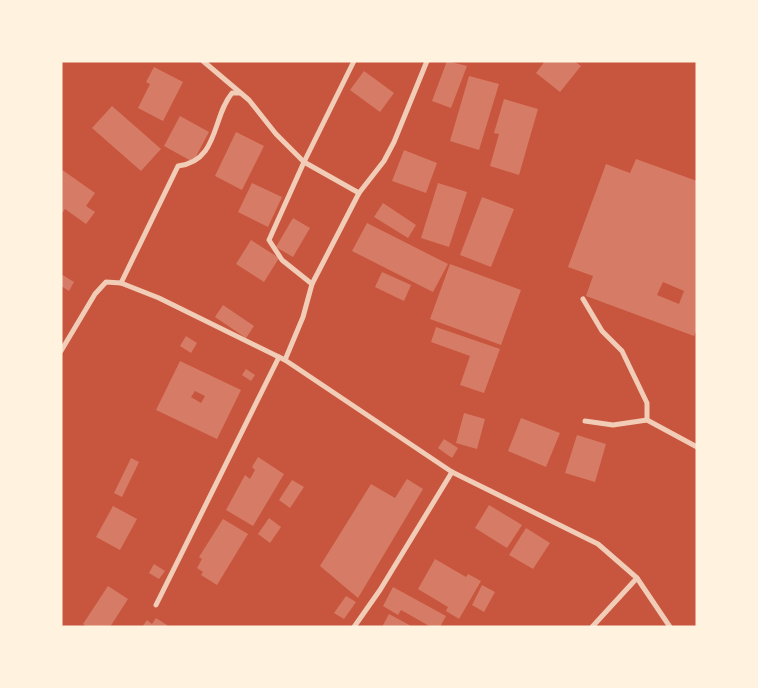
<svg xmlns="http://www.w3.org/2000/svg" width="758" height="688" viewBox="0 0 758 688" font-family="'Source Sans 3',sans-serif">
  <rect width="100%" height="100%" fill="#c8553d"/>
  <g fill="#d67c66" fill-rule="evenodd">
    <path d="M447 61 467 66 451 108 432 101Z"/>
    <path d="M545 61H574L581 66 560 92 536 73Z"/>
    <path d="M154 67 183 82 163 121 138 108 150 84 146 82Z"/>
    <path d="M364 71 394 93 380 112 350 90Z"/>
    <path d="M469 76 499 84 479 150 450 141Z"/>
    <path d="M504 99 538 109 519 175 490 166 499 134 494 133Z"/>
    <path d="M112 106 161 149 141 171 92 128Z"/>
    <path d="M180 116 209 132 193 162 164 146Z"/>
    <path d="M236 132 264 146 242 190 215 176Z"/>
    <path d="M404 150 437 163 426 193 392 181Z"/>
    <path d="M636 159 697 181V329L694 336 586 296 593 276 568 267 606 164 630 173ZM663 282 684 291 679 304 657 295Z"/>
    <path d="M61 169 95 193 86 206 95 212 86 224 65 209 61 215Z"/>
    <path d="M252 183 282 197 268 227 238 212Z"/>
    <path d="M438 183 467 192 449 247 421 238Z"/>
    <path d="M482 197 514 209 491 267 460 255Z"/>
    <path d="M383 203 416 225 408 238 374 217Z"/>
    <path d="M293 218 310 228 293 257 276 247Z"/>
    <path d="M367 223 448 264 433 292 352 251Z"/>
    <path d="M251 240 279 258 264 282 236 264Z"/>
    <path d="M450 264 521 290 501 345 430 319Z"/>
    <path d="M382 272 411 285 404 301 375 287Z"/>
    <path d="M61 274 74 282 69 291 61 286Z"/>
    <path d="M223 305 254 326 246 338 215 317Z"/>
    <path d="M436 327 500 349 484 393 460 385 470 356 431 342Z"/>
    <path d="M186 336 197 343 191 353 180 346Z"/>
    <path d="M180 361 241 390 217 439 156 410ZM195 391 205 396 201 403 191 397Z"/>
    <path d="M246 369 255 375 251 381 242 375Z"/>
    <path d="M464 413 485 419 477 449 456 443Z"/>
    <path d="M521 418 560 433 546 467 508 451Z"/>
    <path d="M577 435 606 444 595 482 565 473Z"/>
    <path d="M444 439 458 448 452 458 438 448Z"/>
    <path d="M258 457 284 474 253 526 226 510 245 475 250 479 255 470 252 467Z"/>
    <path d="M131 458 139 462 122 497 114 493Z"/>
    <path d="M407 479 423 489 358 598 320 566 371 484 395 498Z"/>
    <path d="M292 480 304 487 290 508 279 500Z"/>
    <path d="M489 505 522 525 507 548 475 528Z"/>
    <path d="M113 506 137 519 120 550 96 537Z"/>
    <path d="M269 518 281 527 270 543 258 534Z"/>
    <path d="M223 519 248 534 217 585 201 575 203 572 197 568 202 559 199 557Z"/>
    <path d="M526 528 550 543 533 569 509 555Z"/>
    <path d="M435 559 466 577 468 574 481 581 459 619 446 611 448 607 418 589Z"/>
    <path d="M154 564 165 571 159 579 149 573Z"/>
    <path d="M482 585 495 592 484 612 472 605Z"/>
    <path d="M108 586 128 599 110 627H87L83 624Z"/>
    <path d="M393 587 446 616 440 627H431L401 610 398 615 383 606Z"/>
    <path d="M346 596 356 602 344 619 334 613Z"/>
    <path d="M389 614 413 627H382Z"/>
    <path d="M156 618 170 627H142L147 620 152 624Z"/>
  </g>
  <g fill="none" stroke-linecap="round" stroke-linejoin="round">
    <g stroke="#f1ccb7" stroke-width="5">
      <path d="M203 61 249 100 276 134 304 162 359 193"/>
      <path d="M121 283 178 166C219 161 212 117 232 93H240"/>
      <path d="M312 284 282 260 269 240 304 162 354 61"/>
      <path d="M583 299 602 331 622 351 647 403V420"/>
      <path d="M61 351 95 294 106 282 121 283 159 298 285 360 452 472 598 544 637 578 670 627"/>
      <path d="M285 360 303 317 312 284 359 193 384 161 394 142 427 61"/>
      <path d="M585 421 613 425 647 420 697 447"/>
      <path d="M156 605 279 357"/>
      <path d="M354 627 380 590 452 472"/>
      <path d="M592 627 637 578"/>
    </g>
  </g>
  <rect width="758" height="688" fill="none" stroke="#fff3e0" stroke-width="125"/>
</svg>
